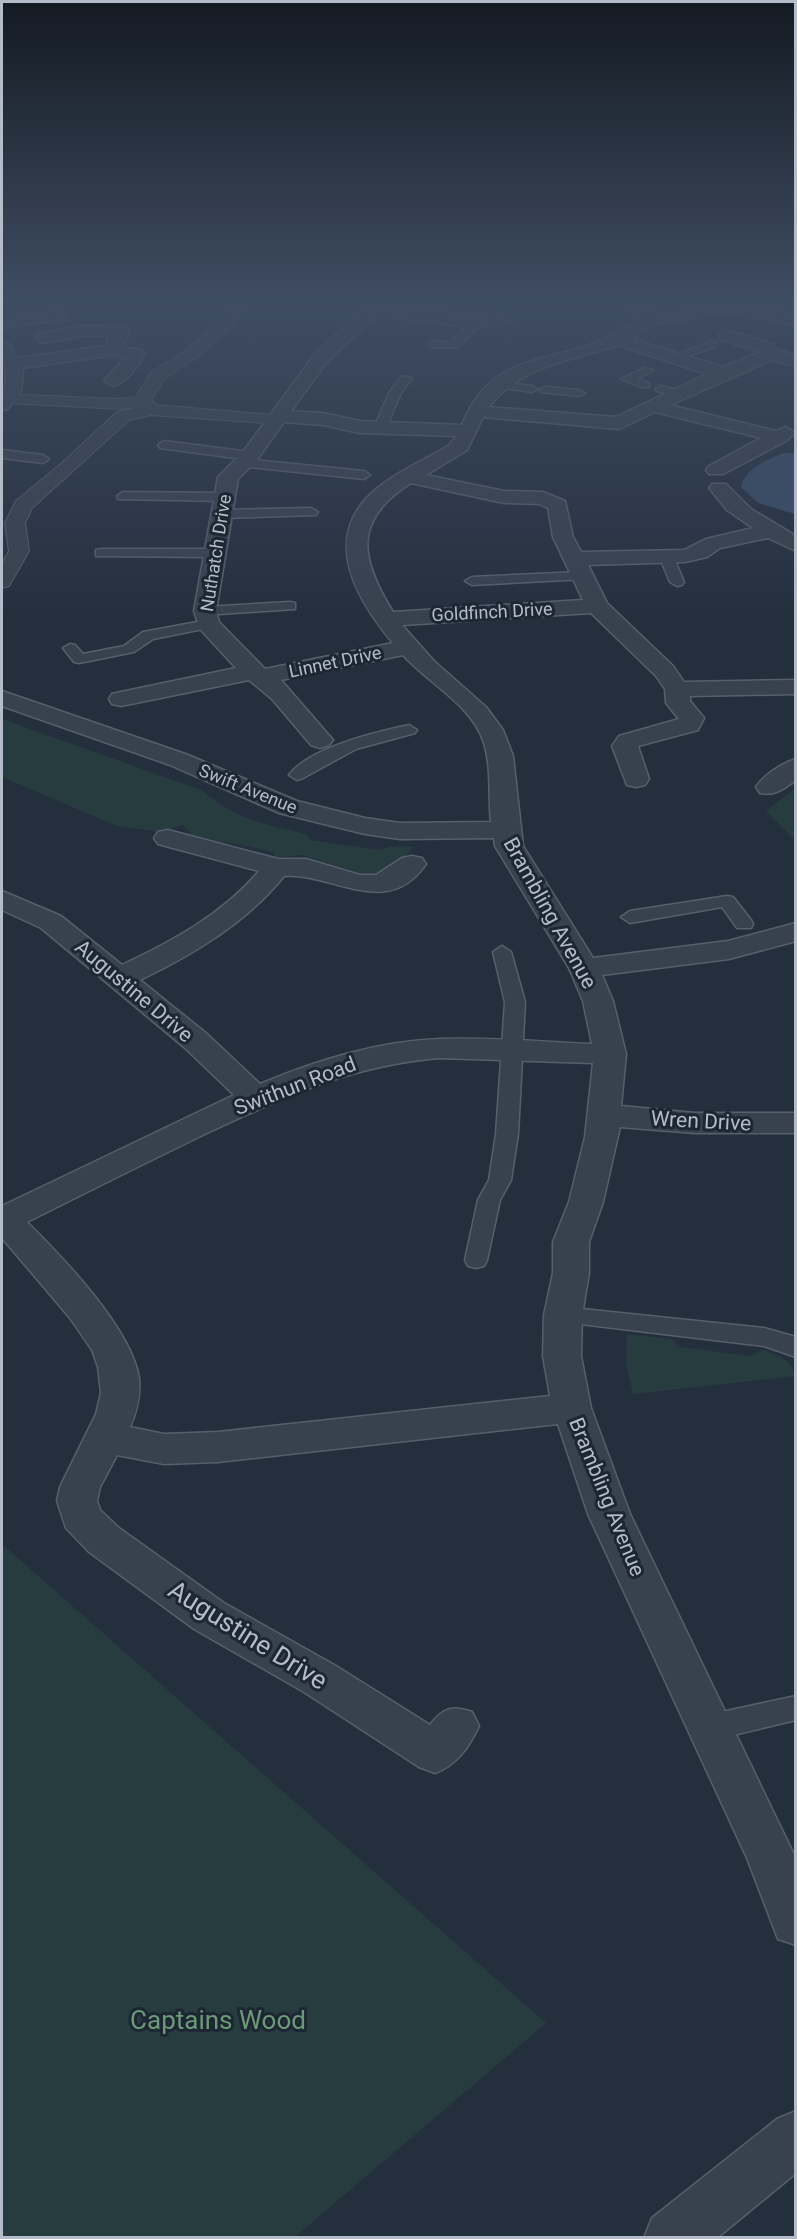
<svg xmlns="http://www.w3.org/2000/svg" width="797" height="2239" viewBox="0 0 797 2239" font-family="Roboto,sans-serif">
  <rect width="100%" height="100%" fill="#242f3e"/>
  <g fill="#263c3f">
    <path d="M2 719 201 790C238 820 262 824 307 834L310 840 379 850 393 846 414 847C396 866 383 879 357 878L354 871 301 855 274 858 275 853C249 846 223 841 197 840L183 825 161 832 117 826 2 777Z"/>
    <path d="M795 788V840L766 811Z"/>
    <path d="M627 1334 671 1339 681 1347 750 1356 764 1350C779 1356 792 1359 795 1376L633 1394 626 1364Z"/>
    <path d="M2 1544 546 2023 295 2237H2Z"/>
  </g>
  <path fill="#394c67" d="M783 453H795V514L758 503 741 487C745 468 767 460 783 453Z"/>
  <g fill="none" stroke-linecap="round" stroke-linejoin="round">
    <defs>
      <g id="service">
        <path d="M475 319 484 321 458 347H432L427 344 432 341 451 342Z"/>
        <path d="M713 341 717 342V346L673 361 668 358Z"/>
        <path d="M644 368 654 370 637 379 649 383V387H641L621 379Z"/>
        <path d="M402 376 412 378 401 393 386 428 376 431 374 428 389 393Z"/>
        <path d="M499 382 532 386 538 389 532 392 495 387V383Z"/>
        <path d="M661 386 682 391 684 393 678 396 657 391 655 389Z"/>
        <path d="M545 387 579 390 585 393 579 396 541 392 539 390Z"/>
        <path d="M164 441 250 452 256 456 250 460 160 448 158 445Z"/>
        <path d="M2 450 43 455 49 459 43 463 2 458Z"/>
        <path d="M243 459 364 471 370 475 364 479 239 466V460Z"/>
        <path d="M123 492 224 493 230 497 224 501 118 499 117 496Z"/>
        <path d="M311 508 318 512 316 515 221 518 214 514 221 510Z"/>
        <path d="M101 549H215L222 553 215 557 96 556V550Z"/>
        <path d="M667 554 674 558 684 582 682 585 677 586 670 582 660 558Z"/>
        <path d="M581 572 588 576 586 579 472 585 465 581 472 577Z"/>
        <path d="M290 602 295 603V609L205 615 198 611 205 607Z"/>
        <path d="M208 620 215 624 213 627 153 639 134 652 79 663 74 662 63 648 70 644 75 645 83 654 124 646 143 632Z"/>
        <path d="M409 725 417 730 415 733 356 749 303 778 297 780 289 775C309 748 376 732 409 725Z"/>
        <path d="M727 896 733 897 751 920 753 924 751 928H737L722 907 630 923 621 917 630 911Z"/>
        <path d="M502 946 511 952 525 1002 518 1134 511 1180 500 1200 487 1260 484 1266 476 1268 468 1266 465 1260 478 1200 489 1180 496 1134 505 1002 493 952Z"/>
        <path d="M563 1307 764 1328 796 1337V1357L764 1346 555 1321 551 1315 555 1309Z"/>
        <path d="M796 1696V1720L708 1741 698 1737 693 1728 698 1719 708 1715Z"/>
      </g>
      <path id="pedestrian" d="M230 302H246L235 324 193 360 164 379 151 400 156 405 275 415 281 416 284 420 281 424 151 415 129 420 32 508 25 523 29 551 9 586 2 588V564L9 551 5 523 16 501 63 462 117 412 139 407 120 409 8 403 2 402V394L120 399 136 397 151 372 181 354 209 331 222 319Z"/>
      <g id="minor">
        <path d="M361 302 479 316 505 315 513 320C502 335 398 318 376 315L326 363 291 411 323 413 360 421 462 425C490 352 550 364 607 338 619 332 641 316 651 313L657 315 659 318 657 321 632 339 723 367 761 352 720 339 718 335 726 330 773 344 777 350 796 355V366L772 360 670 405 776 431 786 427 795 433 786 441 723 474H709L706 470 709 466 761 438 655 412 619 429 483 417 467 450 426 475 504 491 543 492 565 501 573 537 581 552 684 550 706 539 753 528 727 510 709 488 712 484H726L751 509 796 536V551L768 538 720 548 707 557 685 562 588 565 607 603 673 666 684 682 796 680V694L690 696V701L704 718 698 730 638 746 649 779 645 785 636 787 627 785 612 746 619 736 679 719 666 703 665 689 656 676 591 613 402 625 434 661 486 707 503 730 513 756 523 846 593 958 728 941 796 923V941L729 959 602 975 613 1001 626 1054 621 1106 695 1113H796V1133H695L620 1127 603 1202 589 1242V1273L582 1315 581 1356 591 1408 630 1514 796 1859V1945L778 1939 747 1858 588 1514 558 1424 218 1462 164 1464 117 1455 100 1487 97 1501 100 1510 119 1528 224 1603 336 1666 430 1725C443 1708 452 1705 472 1712L479 1726C469 1747 457 1765 435 1773L419 1767 304 1692 194 1629 89 1552 66 1528 57 1501 60 1487 96 1414 101 1393 98 1367 92 1350 70 1318 2 1238V1206L234 1095 185 1048 41 928 2 910V891L61 916 122 965C171 942 223 914 259 871L158 844 154 838 158 832 168 830 278 859H306L360 875H376L402 858 412 856 422 858 426 864C387 921 332 872 284 876 246 923 194 954 140 980L207 1034 260 1084C318 1060 378 1041 441 1039 492 1037 542 1042 592 1044L583 1001 569 968 495 846 494 838 400 839 365 834 279 813 170 765 2 706V691L188 755 297 801 365 818 400 823 491 822C488 796 492 769 484 743 473 706 428 683 403 655L281 680 333 740 329 745 320 748 311 745 272 699 249 680 121 706 112 704 109 699 112 694 121 692 236 668 200 629 194 611 218 477 243 452 314 355 364 309ZM618 345 707 374 616 417 489 407C521 365 571 361 618 345ZM284 422 323 425 360 433 457 436 448 446C423 461 396 472 374 491 320 538 356 599 393 643L265 669 219 622 216 611 238 479 257 460ZM411 483 504 503 539 504 548 508 553 537 583 600 393 612C360 559 352 520 411 483ZM439 1058 593 1063 585 1137 569 1202 553 1242V1273L544 1315 543 1356 550 1396 218 1432 164 1434 130 1427C137 1411 141 1396 139 1378 131 1328 63 1258 27 1222 87 1192 147 1162 207 1133 284 1097 353 1065 439 1058Z"/>
        <path d="M60 311 66 313 68 316 66 319 2 328V318Z"/>
        <path d="M81 326 127 327 129 331 123 347 142 350 145 354C138 366 127 383 113 386L104 381 125 358 113 355 23 368 21 390 8 409 2 410C2 398 6 388 6 376 6 364 2 354 2 342L8 343 18 358 106 346 109 336H81L43 343 35 338 37 334Z"/>
        <path d="M796 759V780C783 789 776 796 760 793L756 787C764 775 782 763 796 759Z"/>
        <path d="M796 2111V2173L717 2238H644L652 2218 777 2119Z"/>
      </g>
      <path id="tertiary" d="M618 302H634L639 309 671 314 684 311 695 302H712L710 305 759 306 796 315V326C774 320 754 315 731 314 721 314 708 313 698 316 669 325 638 331 618 302Z"/>
    </defs>
    <use href="#service" stroke="#565f6c" stroke-width="3"/>
    <use href="#pedestrian" stroke="#565f6c" stroke-width="2"/>
    <use href="#minor" stroke="#565f6c" stroke-width="3"/>
    <use href="#tertiary" stroke="#565f6c" stroke-width="3"/>
    <use href="#service" fill="#38414e" fill-rule="evenodd"/>
    <use href="#pedestrian" fill="#38414e" fill-rule="evenodd"/>
    <use href="#minor" fill="#38414e" fill-rule="evenodd"/>
    <use href="#tertiary" fill="#38414e" fill-rule="evenodd"/>
  </g>
  <linearGradient id="sky" x2="0" y2="1"><stop stop-color="#141a22"/><stop offset="0.49" stop-color="#3f4d63"/><stop offset="1" stop-color="#3f4d63" stop-opacity="0"/></linearGradient>
  <rect width="797" height="616" fill="url(#sky)"/>
  <g text-anchor="middle" stroke-width="6" stroke-linejoin="round" paint-order="stroke">
    <g font-size="18" fill="#b4bcc9" stroke="#1d2633">
      <text transform="translate(216 553) rotate(-81)" y="6">Nuthatch Drive</text>
      <text transform="translate(492 612) rotate(-3)" y="6">Goldfinch Drive</text>
      <text transform="translate(335 662) rotate(-12)" y="6">Linnet Drive</text>
      <text transform="translate(248 789) rotate(22)" y="6">Swift Avenue</text>
    </g>
    <g font-size="21" fill="#b4bcc9" stroke="#1d2633">
      <text transform="translate(550 913) rotate(61)" y="7">Brambling Avenue</text>
      <text transform="translate(134 991) rotate(40)" y="7">Augustine Drive</text>
      <text transform="translate(295 1086) rotate(-21)" y="7">Swithun Road</text>
      <text transform="translate(701 1121) rotate(3)" y="7">Wren Drive</text>
      <text transform="translate(607 1497) rotate(68)" y="7">Brambling Avenue</text>
    </g>
    <g font-size="26" fill="#b4bcc9" stroke="#1d2633">
      <text transform="translate(248 1635) rotate(32)" y="9">Augustine Drive</text>
    </g>
    <g font-size="26" fill="#6b9a76" stroke="#1d2633">
      <text x="218" y="2029">Captains Wood</text>
    </g>
  </g>
  <rect width="797" height="2239" fill="none" stroke="#b4bcc9" stroke-width="6"/>
</svg>
